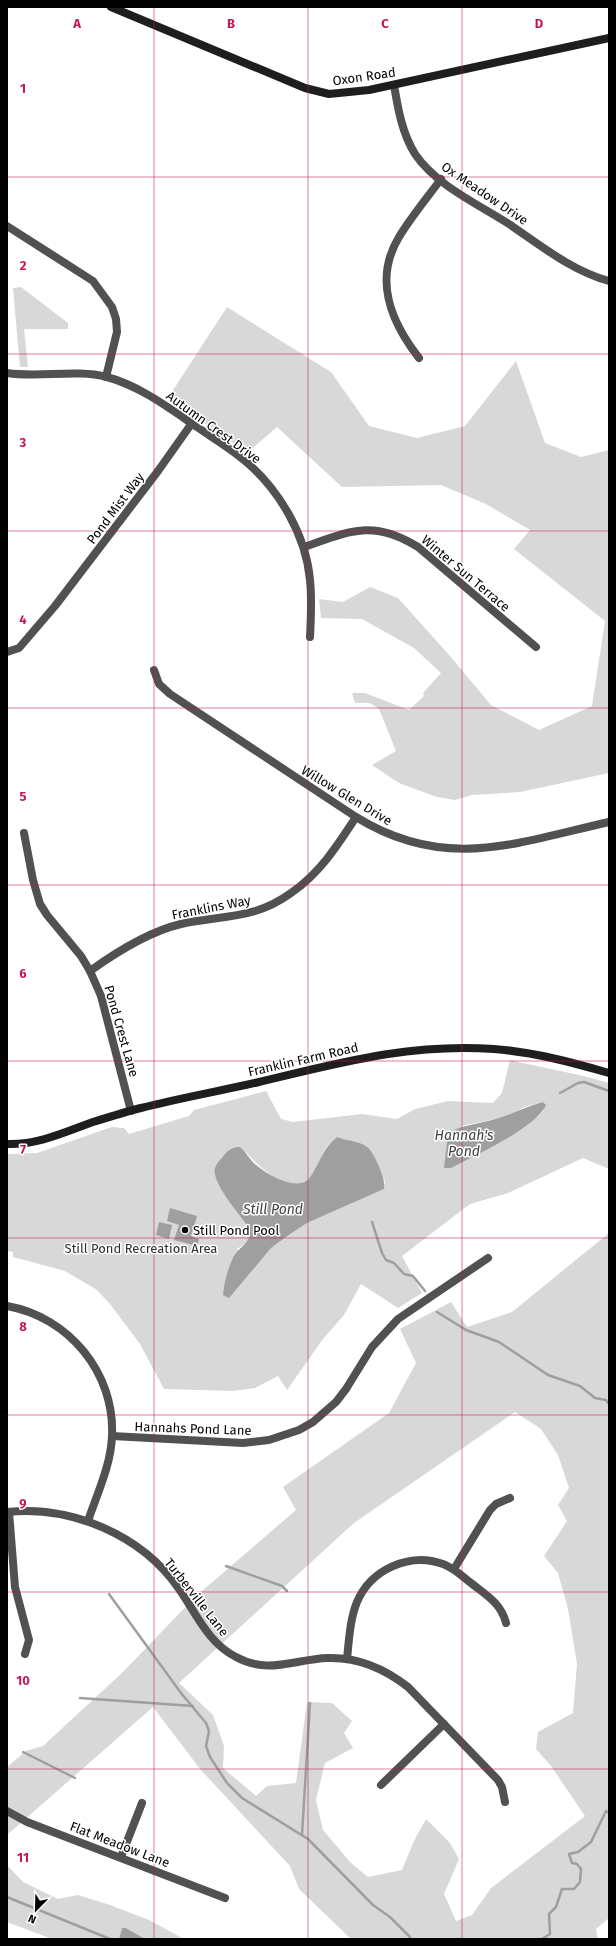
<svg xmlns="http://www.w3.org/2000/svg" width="616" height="1946" viewBox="0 0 616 1946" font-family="'Fira Sans',sans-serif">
  <rect width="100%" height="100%" fill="#fff"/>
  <g fill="#d8d8d8" fill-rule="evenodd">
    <path d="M21 287 68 323V329H24L28 367H20L13 288Z"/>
    <path d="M227 307 331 372 369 426 417 438 465 426 516 361 545 443 581 457 609 450V773L520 792 472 795 455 800 437 797 399 783 372 765 396 751 379 709 370 703H355L352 693H365L409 710 424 696 423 693 441 673 414 648 362 619 321 618 319 599 343 602 370 587 398 598 450 656 491 705 539 730 592 706 605 621 514 549 530 530 486 504 441 485 342 487 277 427 247 453 168 398Z"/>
    <path d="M510 1060C543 1068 576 1073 609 1083V1169L583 1158 508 1193 470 1204 402 1256 422 1293 398 1308 361 1284 344 1315 323 1339 287 1390 278 1376 255 1388 233 1391 164 1389 140 1344 110 1304 97 1290 65 1271 13 1257V1252L7 1251V1154L37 1153 112 1127 124 1128 129 1134 189 1116 194 1110 266 1091 281 1119 293 1122 362 1114 397 1119 415 1109 448 1101 493 1103 502 1093ZM543 1102 544 1110 540 1115 493 1146 461 1126 501 1118 527 1106ZM337 1137 372 1153 385 1182 384 1189 307 1223 271 1248 257 1264 237 1249C245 1244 251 1241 250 1231L222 1190 246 1152C257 1166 292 1198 310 1178 321 1166 319 1150 337 1137Z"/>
    <path d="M609 1233V1918L596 1929 598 1939H351L299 1889 290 1866 200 1769 153 1707 7 1835V1767L26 1751 43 1746 124 1671 195 1597 296 1510 283 1487 389 1413 416 1363 400 1329 451 1302 467 1327 512 1312ZM515 1412 541 1429 558 1455 569 1488 558 1505 567 1521 544 1556 558 1573 568 1609 577 1664 573 1713 538 1732 536 1749 551 1766 585 1816 491 1888 472 1915 456 1921 444 1894 459 1859 450 1843 426 1819 414 1841 402 1870 368 1877 351 1863 323 1830 316 1800 325 1763 353 1748 344 1733 352 1721 332 1703 307 1702 296 1783 267 1786 256 1796 223 1768 224 1746 213 1715 179 1683 354 1523Z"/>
    <path d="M7 1865 23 1882 58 1899 78 1895 110 1905 149 1920 184 1939H145L126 1928 122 1929 119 1939H52L7 1922Z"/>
  </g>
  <g fill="#9f9f9f">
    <path d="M543 1102 546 1105C537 1127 474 1156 451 1168H444L448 1133C466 1123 483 1124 502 1117 516 1112 528 1106 543 1102Z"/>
    <path d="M337 1137C346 1141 360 1141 367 1147 374 1152 387 1181 384 1189L307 1223 289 1235 271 1248 229 1298 223 1295C224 1283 228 1268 233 1258 238 1247 251 1244 250 1230 241 1216 217 1189 215 1174 213 1168 218 1162 222 1158 227 1151 231 1147 240 1147 246 1152 250 1160 256 1165 268 1175 300 1194 311 1176 320 1162 323 1148 337 1137Z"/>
    <path d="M170 1208 197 1216 191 1236 199 1239 197 1246 174 1240 179 1225 167 1221Z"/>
    <path d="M159 1222 172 1225 169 1239 156 1235Z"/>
    <path d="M122 1928H126L145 1939H119Z"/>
  </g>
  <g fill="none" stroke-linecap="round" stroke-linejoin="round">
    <g stroke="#9f9f9f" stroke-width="2.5">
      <path d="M560 1093 578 1083 584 1082 609 1091"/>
      <path d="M372 1222 382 1253 386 1260 394 1263 404 1274 413 1276 425 1291"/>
      <path d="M437 1312 466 1330 499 1342 548 1375 580 1386 595 1398 606 1400 609 1404"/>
      <path d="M226 1566 282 1586 287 1591"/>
      <path d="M109 1594 181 1693 206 1723 209 1731 206 1746 210 1757 227 1783 242 1798 308 1839 373 1905 390 1917 410 1937"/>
      <path d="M80 1698 193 1706"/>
      <path d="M23 1752 75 1778"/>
      <path d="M302 1835 310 1703"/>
      <path d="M7 1897 110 1939"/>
      <path d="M542 1939 550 1934 549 1914 556 1907 562 1889H574L580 1882 581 1869 577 1864 572 1863 569 1854 578 1852 591 1842 606 1811 609 1813"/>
    </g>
    <g stroke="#515151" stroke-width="8">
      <path d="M394 85C398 109 402 133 415 154 437 186 478 204 509 224 540 245 572 271 609 281"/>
      <path d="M7 226 93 281 112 307 116 319 117 332 106 377"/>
      <path d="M419 358C391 322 373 280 399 237 411 217 427 198 441 179"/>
      <path d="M7 373C40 378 75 369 107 377 140 386 169 408 197 427 213 438 230 448 244 460 279 489 306 535 310 580 312 599 311 618 310 637"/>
      <path d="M304 547C350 531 373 519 418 547L536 647"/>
      <path d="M7 652 19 648 55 606 158 471 192 423"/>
      <path d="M154 670 159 684 170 694 356 817C445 872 516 843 609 822"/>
      <path d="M24 833 33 880 40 904 47 915 81 956 90 971 101 996 131 1111"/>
      <path d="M90 971C115 953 151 931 181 924 222 915 254 920 291 893 320 873 337 846 356 817"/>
      <path d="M7 1306C69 1317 115 1373 112 1436 111 1465 97 1494 88 1521"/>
      <path d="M112 1436 243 1443 269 1440 299 1430 313 1422 336 1402 346 1389 372 1347 398 1319 488 1258"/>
      <path d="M7 1512C71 1505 142 1535 179 1589 196 1613 208 1643 236 1657 269 1675 294 1659 328 1658 358 1657 385 1669 408 1687L498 1780 502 1787 505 1802"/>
      <path d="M9 1512 15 1587 29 1640 25 1654"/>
      <path d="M454 1569 490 1510 496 1504 510 1498"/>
      <path d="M347 1659C349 1640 350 1619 357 1602 371 1569 410 1552 443 1564 454 1568 462 1576 471 1583 486 1595 501 1603 506 1623"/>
      <path d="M381 1785 444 1724"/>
      <path d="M7 1811 27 1822 225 1898"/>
      <path d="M121 1857 142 1803"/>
    </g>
    <g stroke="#1e1e1e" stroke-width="8">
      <path d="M111 7 305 88 329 94 369 90 609 38"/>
      <path d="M7 1144C38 1145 65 1132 93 1122 109 1117 125 1112 141 1108 180 1098 220 1091 259 1082 339 1063 410 1043 494 1049 533 1052 571 1062 609 1073"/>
    </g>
  </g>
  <path fill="none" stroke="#c2185b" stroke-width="1" stroke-opacity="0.55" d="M154 7V1939M308 7V1939M462 7V1939M7 177H609M7 354H609M7 531H609M7 708H609M7 885H609M7 1061H609M7 1238H609M7 1415H609M7 1592H609M7 1769H609"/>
  <circle fill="#000" stroke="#fff" stroke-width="1.5" cx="185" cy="1230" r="4"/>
  <g text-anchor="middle" stroke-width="3" stroke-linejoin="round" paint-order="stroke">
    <g font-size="13" fill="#000" stroke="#fff">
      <text transform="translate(364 76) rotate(-8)" y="5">Oxon Road</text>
      <text transform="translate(485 193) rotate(34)" y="5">Ox Meadow Drive</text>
      <text transform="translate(214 427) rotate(36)" y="5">Autumn Crest Drive</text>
      <text transform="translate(115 508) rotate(-53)" y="5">Pond Mist Way</text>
      <text transform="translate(466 573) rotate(40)" y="5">Winter Sun Terrace</text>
      <text transform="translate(347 795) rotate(31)" y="5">Willow Glen Drive</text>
      <text transform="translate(211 907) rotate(-11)" y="5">Franklins Way</text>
      <text transform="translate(122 1031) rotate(74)" y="5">Pond Crest Lane</text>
      <text transform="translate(303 1059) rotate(-13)" y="5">Franklin Farm Road</text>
      <text transform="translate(193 1428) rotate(2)" y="5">Hannahs Pond Lane</text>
      <text transform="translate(197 1597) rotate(52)" y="5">Turberville Lane</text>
      <text transform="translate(120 1844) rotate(21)" y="5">Flat Meadow Lane</text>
    </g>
    <g font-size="13" fill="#000" stroke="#fff" text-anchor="start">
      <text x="193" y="1235">Still Pond Pool</text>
    </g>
    <g font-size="13" fill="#2f2f2f" stroke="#fff">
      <text x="141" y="1253">Still Pond Recreation Area</text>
    </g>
    <g font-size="14" font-style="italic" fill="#404040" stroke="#fff">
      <text x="464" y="1140">Hannah's<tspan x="464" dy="16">Pond</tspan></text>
      <text x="273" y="1214">Still Pond</text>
    </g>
  </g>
  <g font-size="13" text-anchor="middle" font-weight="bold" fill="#c2185b" stroke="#fff" stroke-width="3" stroke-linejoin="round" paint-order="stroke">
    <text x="77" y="28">A</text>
    <text x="231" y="28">B</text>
    <text x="385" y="28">C</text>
    <text x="539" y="28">D</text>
    <text x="23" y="93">1</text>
    <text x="23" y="270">2</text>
    <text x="23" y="447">3</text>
    <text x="23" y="624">4</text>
    <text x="23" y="801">5</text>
    <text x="23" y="978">6</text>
    <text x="23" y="1154">7</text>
    <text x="23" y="1331">8</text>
    <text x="23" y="1508">9</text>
    <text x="23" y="1685">10</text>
    <text x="23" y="1862">11</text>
  </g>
  <rect width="616" height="1946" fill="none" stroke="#000000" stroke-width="16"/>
  <g transform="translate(36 1910) rotate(203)" stroke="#ffffff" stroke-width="3" paint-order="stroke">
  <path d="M0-3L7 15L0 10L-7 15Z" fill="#000000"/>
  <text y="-6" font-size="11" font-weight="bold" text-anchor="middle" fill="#000000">N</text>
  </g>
</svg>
